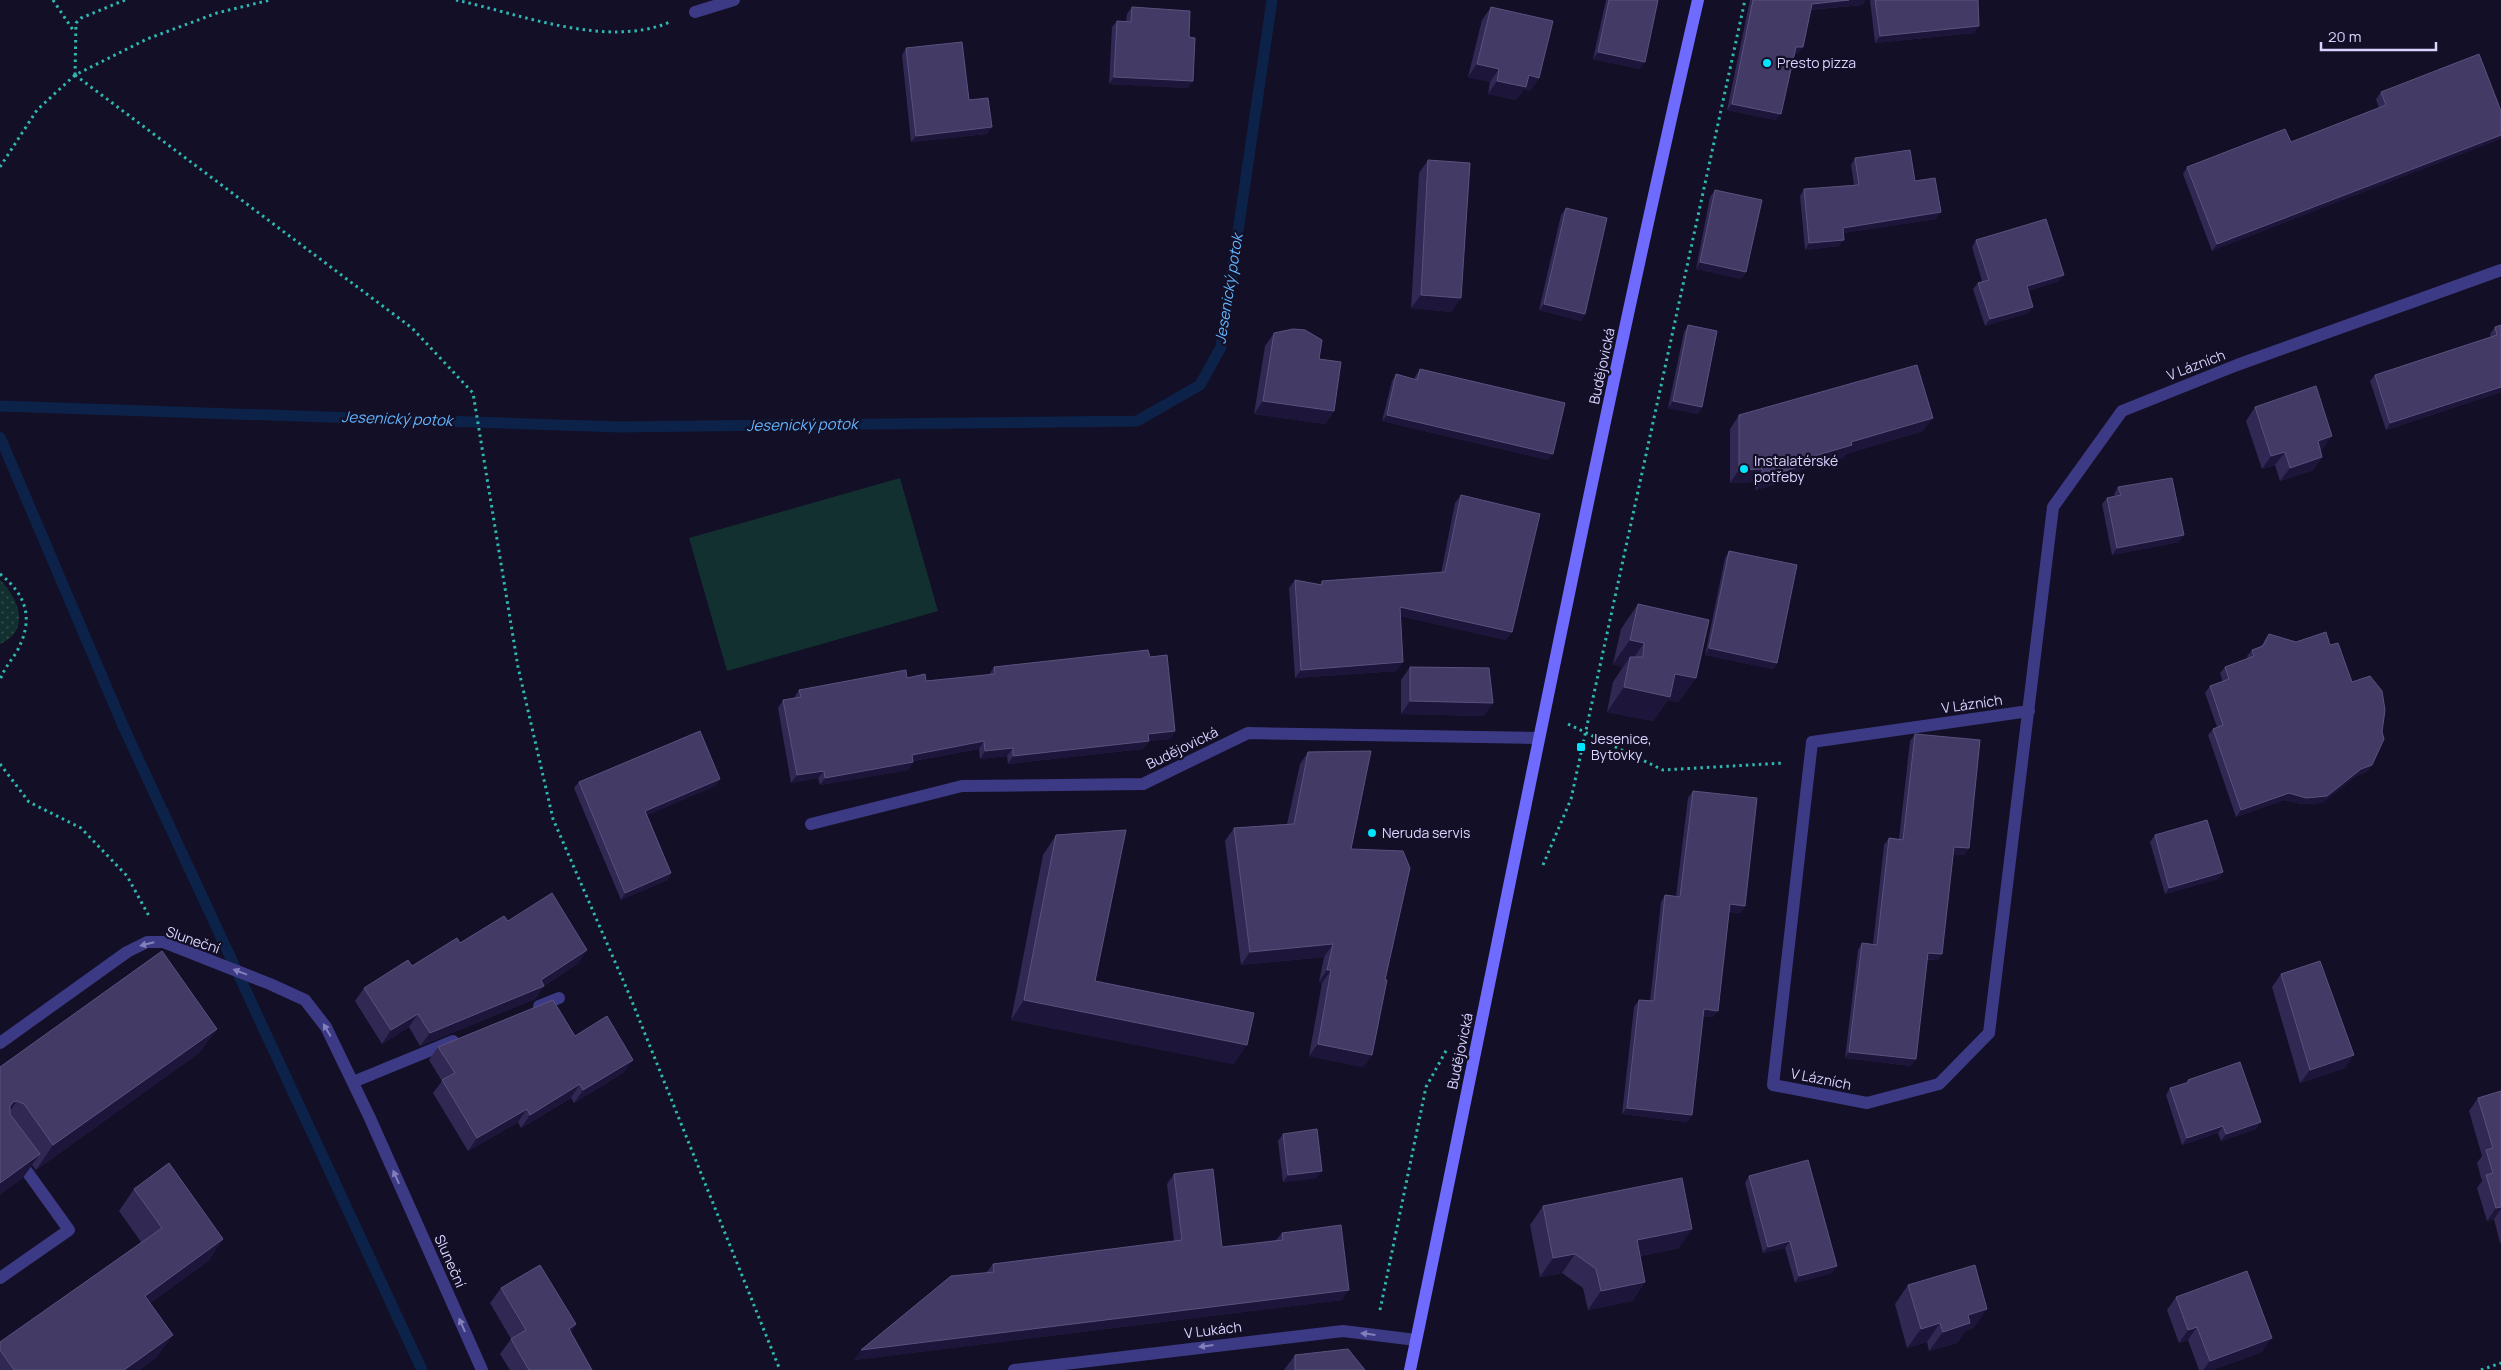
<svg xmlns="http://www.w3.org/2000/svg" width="2501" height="1370" viewBox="0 0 2501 1370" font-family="Manrope,sans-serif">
  <defs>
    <pattern id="grass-dots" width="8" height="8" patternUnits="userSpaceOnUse" patternTransform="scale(1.25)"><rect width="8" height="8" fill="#12302f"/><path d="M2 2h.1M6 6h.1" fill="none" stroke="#344d4e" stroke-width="1.8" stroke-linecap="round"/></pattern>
  </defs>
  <rect width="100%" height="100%" fill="#130f26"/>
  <path fill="url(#grass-dots)" d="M0 580C19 598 31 631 0 644Z"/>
  <path fill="#12302f" d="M900 478 938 611 727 671 689 538Z"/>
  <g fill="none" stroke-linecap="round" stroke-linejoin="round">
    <g stroke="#0c2248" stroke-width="11">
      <path d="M0 406 619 427 1137 421 1200 385 1221 347 1272 0"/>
      <path d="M0 437 124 728 422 1370"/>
    </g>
    <g stroke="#2fb8b0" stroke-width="3" stroke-dasharray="2.5 4" stroke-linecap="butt">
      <path d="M53 0 73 30"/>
      <path d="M456 0C520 14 607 49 670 22"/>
      <path d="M75 75 412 328 473 393 518 667 553 819 629 994 780 1370"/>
      <path d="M75 75 76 23 81 18 125 0"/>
      <path d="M0 167 37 110 75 75 147 39 217 13 270 0"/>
      <path d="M0 574C28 596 34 621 16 653 10 662 4 669 0 680"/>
      <path d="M1568 724 1663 770 1783 763"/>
      <path d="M0 764 29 802 81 828 127 876 149 916"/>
      <path d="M1543 865 1571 799 1745 0"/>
      <path d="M1380 1310 1426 1087 1447 1049"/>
      <path d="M2481 1370 2501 1363"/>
    </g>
    <g stroke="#3d3a85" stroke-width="12">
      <path d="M695 12 734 0"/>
      <path d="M2029 711 1812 742 1773 1085 1867 1103 1939 1084 1989 1033 2053 507 2122 411 2237 365 2501 270"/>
      <path d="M811 824 962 786 1143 784 1248 733 1539 738"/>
      <path d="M539 1006 559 998"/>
      <path d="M0 1043 127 952 147 942H163L270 984 305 1000 326 1027 369 1116 482 1370"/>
      <path d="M353 1082 453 1041"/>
      <path d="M0 1134 69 1230 0 1278"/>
      <path d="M1014 1370 1343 1331 1416 1340"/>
    </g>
    <path stroke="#6f6bff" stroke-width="12" d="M1410 1370C1505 913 1593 455 1698 0"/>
  </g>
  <g fill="#312854">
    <path d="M1606 0H1658L1640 69 1593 59Z"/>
    <path d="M1750 0H1865L1862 5 1810 10 1798 54H1794L1776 120 1727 110Z"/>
    <path d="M1870 0H1978L1974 33 1875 43Z"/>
    <path d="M1132 7 1189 37 1188 88 1109 84 1112 27 1117 21H1126L1127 14Z"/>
    <path d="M1491 7 1539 78 1530 91 1524 89 1516 100 1488 94 1490 82 1468 77 1482 20Z"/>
    <path d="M906 48 969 100 987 134 911 142 902 55Z"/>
    <path d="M2381 92 2501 111 2212 251 2183 174 2187 167 2291 142 2379 108 2376 99Z"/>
    <path d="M1855 158 1915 181 1936 219 1843 233 1839 246 1805 250 1800 196 1804 189 1854 185 1851 165Z"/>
    <path d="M1428 160 1452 312 1411 308 1419 173Z"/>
    <path d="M1715 190 1746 272 1741 279 1696 269 1710 197Z"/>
    <path d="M1566 208 1585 314 1581 321 1539 310 1561 215Z"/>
    <path d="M1976 240 2059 281 2028 291V313L1985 326 1973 289 1978 283 1982 281 1972 247Z"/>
    <path d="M1688 325 1702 407 1698 414 1668 408 1684 332Z"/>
    <path d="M2501 325V392L2386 430 2370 381 2375 375 2491 337 2490 334 2495 327Z"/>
    <path d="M1274 333 1334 411 1325 424 1254 414 1265 346Z"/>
    <path d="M1420 369 1548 460 1382 421 1392 381 1396 374 1414 379 1416 375Z"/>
    <path d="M2255 407 2323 449 2320 450 2322 457 2313 470 2280 481 2275 465 2262 469 2246 421Z"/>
    <path d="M1739 415 1923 431 1846 454 1843 458 1801 470 1796 478 1756 490 1753 482 1730 483V429Z"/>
    <path d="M2118 487 2179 542 2112 555 2102 504 2107 498 2115 496 2114 494Z"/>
    <path d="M1461 495 1506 640 1400 616 1397 671 1295 678 1289 588 1295 580 1320 585 1322 581 1441 573 1455 503Z"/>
    <path d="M1729 551 1777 663 1773 669 1705 655 1725 558Z"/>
    <path d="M1638 604 1679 702 1668 700 1653 721 1607 712 1613 682 1623 667 1613 664 1621 629Z"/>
    <path d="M2269 634 2367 772 2356 776 2322 803 2301 804 2284 800 2236 817 2208 735 2213 729 2217 727 2205 693 2210 686 2223 682 2220 673 2225 667 2248 659 2247 656 2252 650 2261 646Z"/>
    <path d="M1150 657 1175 731 1170 739 1149 741 1143 749 1008 764 1007 756 980 759 979 749 913 761V762L908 770 820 785 818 778 791 783 778 708 783 700 794 698 799 690 907 678 926 681 989 675 994 667Z"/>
    <path d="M1410 667 1484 716 1401 714V680Z"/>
    <path d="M1915 734 1969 848 1964 855 1953 854 1942 954 1937 960H1927L1911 1066 1845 1058 1858 950 1862 943 1873 944 1884 845 1889 838 1899 839 1910 741Z"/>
    <path d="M1308 752 1351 849 1385 980 1372 1055 1363 1067 1309 1056 1322 983 1319 982 1324 957 1241 965 1225 841 1234 828 1287 824 1300 764Z"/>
    <path d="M720 779 715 786 647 815 671 873 667 880 621 900 574 788 579 782Z"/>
    <path d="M1693 791 1745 906 1740 913 1729 912 1713 1017 1703 1016 1687 1122 1622 1114 1634 1007 1639 1000 1650 1001 1661 902 1665 895 1676 896 1688 798Z"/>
    <path d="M1056 835 1095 981 1234 1064 1011 1020 1043 855Z"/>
    <path d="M2155 835 2223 872 2218 879 2165 894 2150 842Z"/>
    <path d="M508 921 587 950 578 963 544 986 535 999 420 1046 409 1027 382 1044 355 1001 364 988Z"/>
    <path d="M2281 974 2345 1068 2300 1083 2272 987Z"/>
    <path d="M217 1029 199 1053 36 1170 32 1165 22 1179 0 1067Z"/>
    <path d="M575 1036 633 1060 623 1073 574 1103 571 1098 521 1128 518 1122 468 1151 433 1093 442 1081 429 1060 438 1047Z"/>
    <path d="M2188 1080 2256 1129 2221 1141 2218 1133 2182 1145 2166 1095 2170 1088 2186 1083Z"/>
    <path d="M2501 1091V1243H2500L2494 1219 2487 1221 2477 1188 2482 1181 2477 1163 2482 1156 2469 1111 2478 1098Z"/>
    <path d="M1283 1134 1317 1178 1283 1182 1278 1141Z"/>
    <path d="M1174 1174 1222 1247 1276 1240 1282 1233 1342 1300 854 1360 986 1273 993 1264 1174 1241 1167 1184Z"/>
    <path d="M1749 1176 1832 1273 1795 1283 1785 1248 1763 1253 1745 1183Z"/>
    <path d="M134 1189 223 1239 208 1261 150 1303 157 1357 139 1370H0V1350L141 1242 119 1211Z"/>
    <path d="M1543 1206 1679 1248 1640 1256 1645 1282 1632 1301 1588 1310 1583 1288 1562 1273 1540 1277 1530 1225Z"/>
    <path d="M1908 1285 1974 1328 1965 1331 1957 1343 1929 1351 1927 1342 1907 1348 1895 1304Z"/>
    <path d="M501 1288 576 1324 571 1332 592 1370H510L500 1354 511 1339 490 1303Z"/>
    <path d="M2176 1297 2262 1352 2212 1370H2199L2188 1340 2179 1343 2167 1310Z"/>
    <path d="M1295 1355V1370H1284Z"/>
  </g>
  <g fill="#1d163a">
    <path d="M1849 0H1865L1862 5 1807 10 1812 4Z"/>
    <path d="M1979 26 1974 33 1875 43 1880 36Z"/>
    <path d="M1796 47H1803L1798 54H1791Z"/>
    <path d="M1598 52 1645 62 1640 69 1593 59Z"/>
    <path d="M1477 64 1499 69 1490 82 1468 77Z"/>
    <path d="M1529 75 1539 78 1530 91 1524 89 1516 100 1488 94 1497 81Z"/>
    <path d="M1114 77 1193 81 1188 88 1109 84Z"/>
    <path d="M1732 104 1781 114 1776 120 1727 110Z"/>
    <path d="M992 127 987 134 911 142 916 136Z"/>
    <path d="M2501 135V139L2212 251 2217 244Z"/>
    <path d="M1941 212 1936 219 1838 234 1843 228Z"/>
    <path d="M1844 240 1839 246 1805 250 1809 243Z"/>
    <path d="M1700 262 1746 272 1741 279 1696 269Z"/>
    <path d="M2064 275 2059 281 2022 293 2027 286Z"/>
    <path d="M1421 295 1461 298 1452 312 1411 308Z"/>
    <path d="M1544 304 1585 314 1581 321 1539 310Z"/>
    <path d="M2033 307 2028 313 1985 326 1990 319Z"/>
    <path d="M2501 387V392L2386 430 2390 423Z"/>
    <path d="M1263 401 1334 411 1325 424 1254 414Z"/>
    <path d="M1673 401 1702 407 1698 414 1668 408Z"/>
    <path d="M1387 415 1553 454 1548 460 1382 421Z"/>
    <path d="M1933 418 1923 431 1846 454 1843 458 1801 470 1796 478 1756 490 1765 477 1804 459 1851 442Z"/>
    <path d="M2332 436 2323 449 2308 454 2318 441Z"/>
    <path d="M2285 452 2275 465 2262 469 2271 456Z"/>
    <path d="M2322 457 2313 470 2280 481 2290 468Z"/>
    <path d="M1762 469 1753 482 1730 483 1739 470Z"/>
    <path d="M2184 535 2179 542 2112 555 2117 548Z"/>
    <path d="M1400 607 1512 632 1506 640 1394 615Z"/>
    <path d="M1630 640 1644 643 1628 666 1630 657 1623 667 1613 664Z"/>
    <path d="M1709 648 1777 663 1773 669 1705 655Z"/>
    <path d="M1403 662 1397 671 1295 678 1301 670Z"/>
    <path d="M1675 674 1696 678 1679 702 1668 700 1653 721 1607 712 1624 687Z"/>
    <path d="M1410 701 1493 703 1484 716 1401 714Z"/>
    <path d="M1175 731 1170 739 1143 742 1148 734Z"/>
    <path d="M984 741 979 749 906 762 912 755Z"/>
    <path d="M1149 741 1143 749 1008 764 1013 756Z"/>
    <path d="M1013 748 1007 756 980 759 985 751Z"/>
    <path d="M913 762 908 770 820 785 825 778Z"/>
    <path d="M2372 765 2367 772 2356 776 2322 803 2301 804 2284 800 2236 817 2241 810Z"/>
    <path d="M824 771 818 778 791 783 797 775Z"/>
    <path d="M720 779 715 786 641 818 645 811Z"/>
    <path d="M1954 847 1969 848 1964 855 1949 854Z"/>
    <path d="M2223 872 2218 879 2165 894 2169 888Z"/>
    <path d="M671 873 667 880 621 900 625 893Z"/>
    <path d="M1730 904 1745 906 1740 913 1726 911Z"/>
    <path d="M1333 944 1324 957 1241 965 1250 952Z"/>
    <path d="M587 950 578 963 542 987 544 986 535 999 420 1046 430 1033 541 980Z"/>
    <path d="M1928 953 1942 954 1937 960 1923 959Z"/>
    <path d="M1327 970H1331L1322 983 1319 982Z"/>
    <path d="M1024 1000 1247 1045 1234 1064 1011 1020Z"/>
    <path d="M1704 1009 1718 1011 1713 1017 1699 1016Z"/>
    <path d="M418 1014 409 1027 382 1044 391 1030Z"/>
    <path d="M217 1029 199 1053 36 1170 53 1145Z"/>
    <path d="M1318 1044 1372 1055 1363 1067 1309 1056Z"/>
    <path d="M1849 1052 1916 1059 1911 1066 1845 1058Z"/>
    <path d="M2354 1055 2345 1068 2300 1083 2310 1070Z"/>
    <path d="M633 1060 623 1073 574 1103 583 1090Z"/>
    <path d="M580 1084 571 1098 521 1128 530 1115Z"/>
    <path d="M17 1101 0 1125V1120L13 1102Z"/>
    <path d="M1627 1108 1692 1115 1687 1122 1622 1114Z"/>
    <path d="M527 1109 518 1122 468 1151 477 1138Z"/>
    <path d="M2261 1122 2256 1129 2221 1141 2226 1134Z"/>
    <path d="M2223 1126 2218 1133 2182 1145 2187 1138Z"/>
    <path d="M40 1154 22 1179 0 1195V1183Z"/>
    <path d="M1322 1171 1317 1178 1283 1182 1288 1175Z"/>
    <path d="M2501 1207V1209L2494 1219 2487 1221 2496 1208Z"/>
    <path d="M1692 1229 1679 1248 1623 1259 1637 1240Z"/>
    <path d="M223 1239 208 1261 129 1318 145 1296Z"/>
    <path d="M1790 1241 1785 1248 1763 1253 1768 1247Z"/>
    <path d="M1575 1254 1562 1273 1540 1277 1553 1258Z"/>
    <path d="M1837 1266 1832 1273 1795 1283 1799 1276Z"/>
    <path d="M1645 1282 1632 1301 1588 1310 1601 1291Z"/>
    <path d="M1349 1290 1342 1300 854 1360 861 1350Z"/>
    <path d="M1987 1309 1974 1328 1965 1331 1957 1343 1929 1351 1943 1332 1968 1315Z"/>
    <path d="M1940 1323 1927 1342 1907 1348 1921 1329Z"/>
    <path d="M576 1324 565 1340 569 1329Z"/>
    <path d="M2197 1327 2188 1340 2179 1343 2188 1330Z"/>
    <path d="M173 1335 157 1357 139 1370H124Z"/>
    <path d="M2272 1338 2262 1352 2212 1370H2203L2210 1361Z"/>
  </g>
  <g fill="#433a66" stroke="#5a527e">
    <path d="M1609 0H1658L1645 62 1598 52Z"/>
    <path d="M1753 0H1849L1812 4 1803 47H1796L1781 114 1732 104Z"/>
    <path d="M1875 0H1978L1979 26 1880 36Z"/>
    <path d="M1132 7 1190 11 1189 37 1195 38 1193 81 1114 77 1117 21 1131 22Z"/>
    <path d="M1491 7 1553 21 1539 78 1529 75 1526 87 1497 81 1499 69 1477 64Z"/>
    <path d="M962 42 969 100 988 98 992 127 916 136 906 48Z"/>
    <path d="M2479 54 2501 111V135L2217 244 2187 167 2285 129 2291 142 2386 105 2381 92Z"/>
    <path d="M1910 150 1915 181 1935 178 1941 212 1843 228 1844 240 1809 243 1804 189 1859 185 1855 158Z"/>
    <path d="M1428 160 1470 163 1461 298 1421 295Z"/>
    <path d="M1715 190 1762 200 1746 272 1700 262Z"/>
    <path d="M1566 208 1607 218 1585 314 1544 304Z"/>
    <path d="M2046 219 2064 275 2027 286 2033 307 1990 319 1978 283 1989 280 1976 240Z"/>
    <path d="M1688 325 1717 331 1702 407 1673 401Z"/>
    <path d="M2501 325V387L2390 423 2375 375 2497 335 2495 327Z"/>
    <path d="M1293 329 1305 330 1322 340 1319 359 1341 362 1334 411 1263 401 1274 333Z"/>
    <path d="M1917 365 1933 418 1851 442 1852 445 1804 459 1805 465 1765 477 1762 469 1739 470V415Z"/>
    <path d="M1420 369 1565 403 1553 454 1387 415 1396 374 1417 380Z"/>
    <path d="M2316 386 2332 436 2318 441 2322 457 2290 468 2285 452 2271 456 2255 407Z"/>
    <path d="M2172 478 2184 535 2117 548 2107 498 2121 495 2118 487Z"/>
    <path d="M1461 495 1540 514 1512 632 1400 607 1403 662 1301 670 1295 580 1322 585V581L1445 572Z"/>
    <path d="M1729 551 1797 565 1777 663 1709 648Z"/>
    <path d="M1638 604 1709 620 1696 678 1675 674 1670 697 1624 687 1630 657H1643L1644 643 1630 640Z"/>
    <path d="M2326 632 2330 645 2338 643 2352 682 2370 676 2382 691 2385 710 2382 732 2384 739 2372 765 2361 769 2327 796 2306 798 2289 793 2241 810 2213 729 2223 725 2210 686 2229 679 2225 667 2254 656 2252 650 2263 646 2269 634 2296 642Z"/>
    <path d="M1148 650 1150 657 1167 655 1175 731 1148 734 1149 741 1013 756V748L985 751 984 741 912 755 913 762 825 778 824 771 797 775 783 700 801 697 799 690 906 670 907 678 925 674 926 681 995 674 994 667Z"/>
    <path d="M1410 667 1489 668 1493 703 1410 701Z"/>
    <path d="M700 731 720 779 645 811 671 873 625 893 579 782Z"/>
    <path d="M1915 734 1980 740 1969 848 1954 847 1942 954 1928 953 1916 1059 1849 1052 1862 943 1877 945 1889 838 1903 840Z"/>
    <path d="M1371 751 1351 849 1403 851 1410 868 1385 980H1387L1372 1055 1318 1044 1331 970H1327L1333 944 1250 952 1234 828 1294 824 1308 752Z"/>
    <path d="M1693 791 1757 798 1745 906 1730 904 1718 1011 1704 1009 1692 1115 1627 1108 1639 1000 1654 1001 1665 895 1680 897Z"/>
    <path d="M2207 820 2223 872 2169 888 2155 835Z"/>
    <path d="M1126 830 1095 981 1254 1013 1247 1045 1024 1000 1056 835Z"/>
    <path d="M552 893 587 950 541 980 544 986 430 1033 418 1014 391 1030 364 988 408 960 412 966 457 938 460 943 504 916 508 921Z"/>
    <path d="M162 951 217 1029 53 1145 24 1104 17 1101 13 1102 10 1106V1114L40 1154 0 1183V1067Z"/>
    <path d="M2320 961 2354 1055 2310 1070 2281 974Z"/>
    <path d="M553 1000 575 1036 607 1016 633 1060 583 1090 580 1084 530 1115 527 1109 477 1138 442 1080 455 1073 438 1047Z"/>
    <path d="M2240 1062 2261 1122 2226 1134 2223 1126 2187 1138 2170 1088 2189 1082 2188 1080Z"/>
    <path d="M2501 1091V1207L2496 1208 2486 1175 2493 1173 2486 1150 2493 1148 2478 1098Z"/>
    <path d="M1317 1129 1322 1171 1288 1175 1283 1134Z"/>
    <path d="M1808 1160 1837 1266 1799 1276 1790 1241 1768 1247 1749 1176Z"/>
    <path d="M169 1163 223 1239 145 1296 173 1335 124 1370H14L0 1350V1342L162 1228 134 1189Z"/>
    <path d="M1213 1169 1222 1247 1283 1240 1282 1233 1341 1225 1349 1290 861 1350 951 1276 994 1272 993 1264 1182 1240 1174 1174Z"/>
    <path d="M1682 1178 1692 1229 1637 1240 1645 1282 1601 1291 1596 1269 1575 1254 1553 1258 1543 1206Z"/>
    <path d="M540 1265 576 1324 569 1329 592 1370H529L511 1339 526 1330 501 1288Z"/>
    <path d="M1975 1265 1987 1309 1968 1315 1970 1323 1943 1332 1940 1323 1921 1329 1908 1285Z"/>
    <path d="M2247 1271 2272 1338 2210 1361 2197 1327 2188 1330 2176 1297Z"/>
    <path d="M1348 1349 1365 1370H1295V1355Z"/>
  </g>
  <defs><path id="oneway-solid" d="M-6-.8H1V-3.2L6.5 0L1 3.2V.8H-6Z" transform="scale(1.25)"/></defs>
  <g fill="#837fbc">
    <use href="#oneway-solid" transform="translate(147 944) rotate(166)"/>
    <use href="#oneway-solid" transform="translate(240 972) rotate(-159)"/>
    <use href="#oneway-solid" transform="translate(327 1030) rotate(-120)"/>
    <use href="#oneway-solid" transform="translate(396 1177) rotate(-114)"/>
    <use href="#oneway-solid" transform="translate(462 1325) rotate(-114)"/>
    <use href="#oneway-solid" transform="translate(1368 1334) rotate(-173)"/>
    <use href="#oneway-solid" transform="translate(1206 1346) rotate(173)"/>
  </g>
  <g fill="#00e5ff" stroke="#130f26" stroke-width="2">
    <circle cx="1767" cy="63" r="5"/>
    <circle cx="1744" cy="469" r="5"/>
    <rect x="1576" y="742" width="10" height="10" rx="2.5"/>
    <circle cx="1372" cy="833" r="5"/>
  </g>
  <g text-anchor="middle" stroke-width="4.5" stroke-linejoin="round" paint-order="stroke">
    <g font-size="14" fill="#d9d4ff" stroke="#130f26" text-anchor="start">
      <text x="1777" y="68">Presto pizza</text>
      <text x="1754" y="466">Instalatérské<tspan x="1754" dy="16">potřeby</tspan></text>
      <text x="1591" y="744">Jesenice,<tspan x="1591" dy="16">Bytovky</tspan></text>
      <text x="1382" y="838">Neruda servis</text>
    </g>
    <g font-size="14" fill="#d9d4ff" stroke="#130f26">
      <text transform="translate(2196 365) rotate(-21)" y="5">V Lázních</text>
      <text transform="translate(1602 366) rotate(-78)" y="5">Budějovická</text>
      <text transform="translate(1972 704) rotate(-8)" y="5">V Lázních</text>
      <text transform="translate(1182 748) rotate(-26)" y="5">Budějovická</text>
      <text transform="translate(193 940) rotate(19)" y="5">Sluneční</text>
      <text transform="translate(1460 1051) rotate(-78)" y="5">Budějovická</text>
      <text transform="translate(1821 1079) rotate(11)" y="5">V Lázních</text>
      <text transform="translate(450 1261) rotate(66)" y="5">Sluneční</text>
      <text transform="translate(1213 1330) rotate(-7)" y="5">V Lukách</text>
    </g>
    <g font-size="15" font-style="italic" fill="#62b6ff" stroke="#130f26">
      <text transform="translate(1229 289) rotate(-81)" y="5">Jesenický potok</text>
      <text transform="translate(397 419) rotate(2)" y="5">Jesenický potok</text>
      <text transform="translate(802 425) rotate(-1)" y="5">Jesenický potok</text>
    </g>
  </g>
  <path d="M2321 42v8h115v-8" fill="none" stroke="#d9d4ff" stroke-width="2.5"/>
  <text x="2328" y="42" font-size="15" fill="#d9d4ff" stroke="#130f26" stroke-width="4" paint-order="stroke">20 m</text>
</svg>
